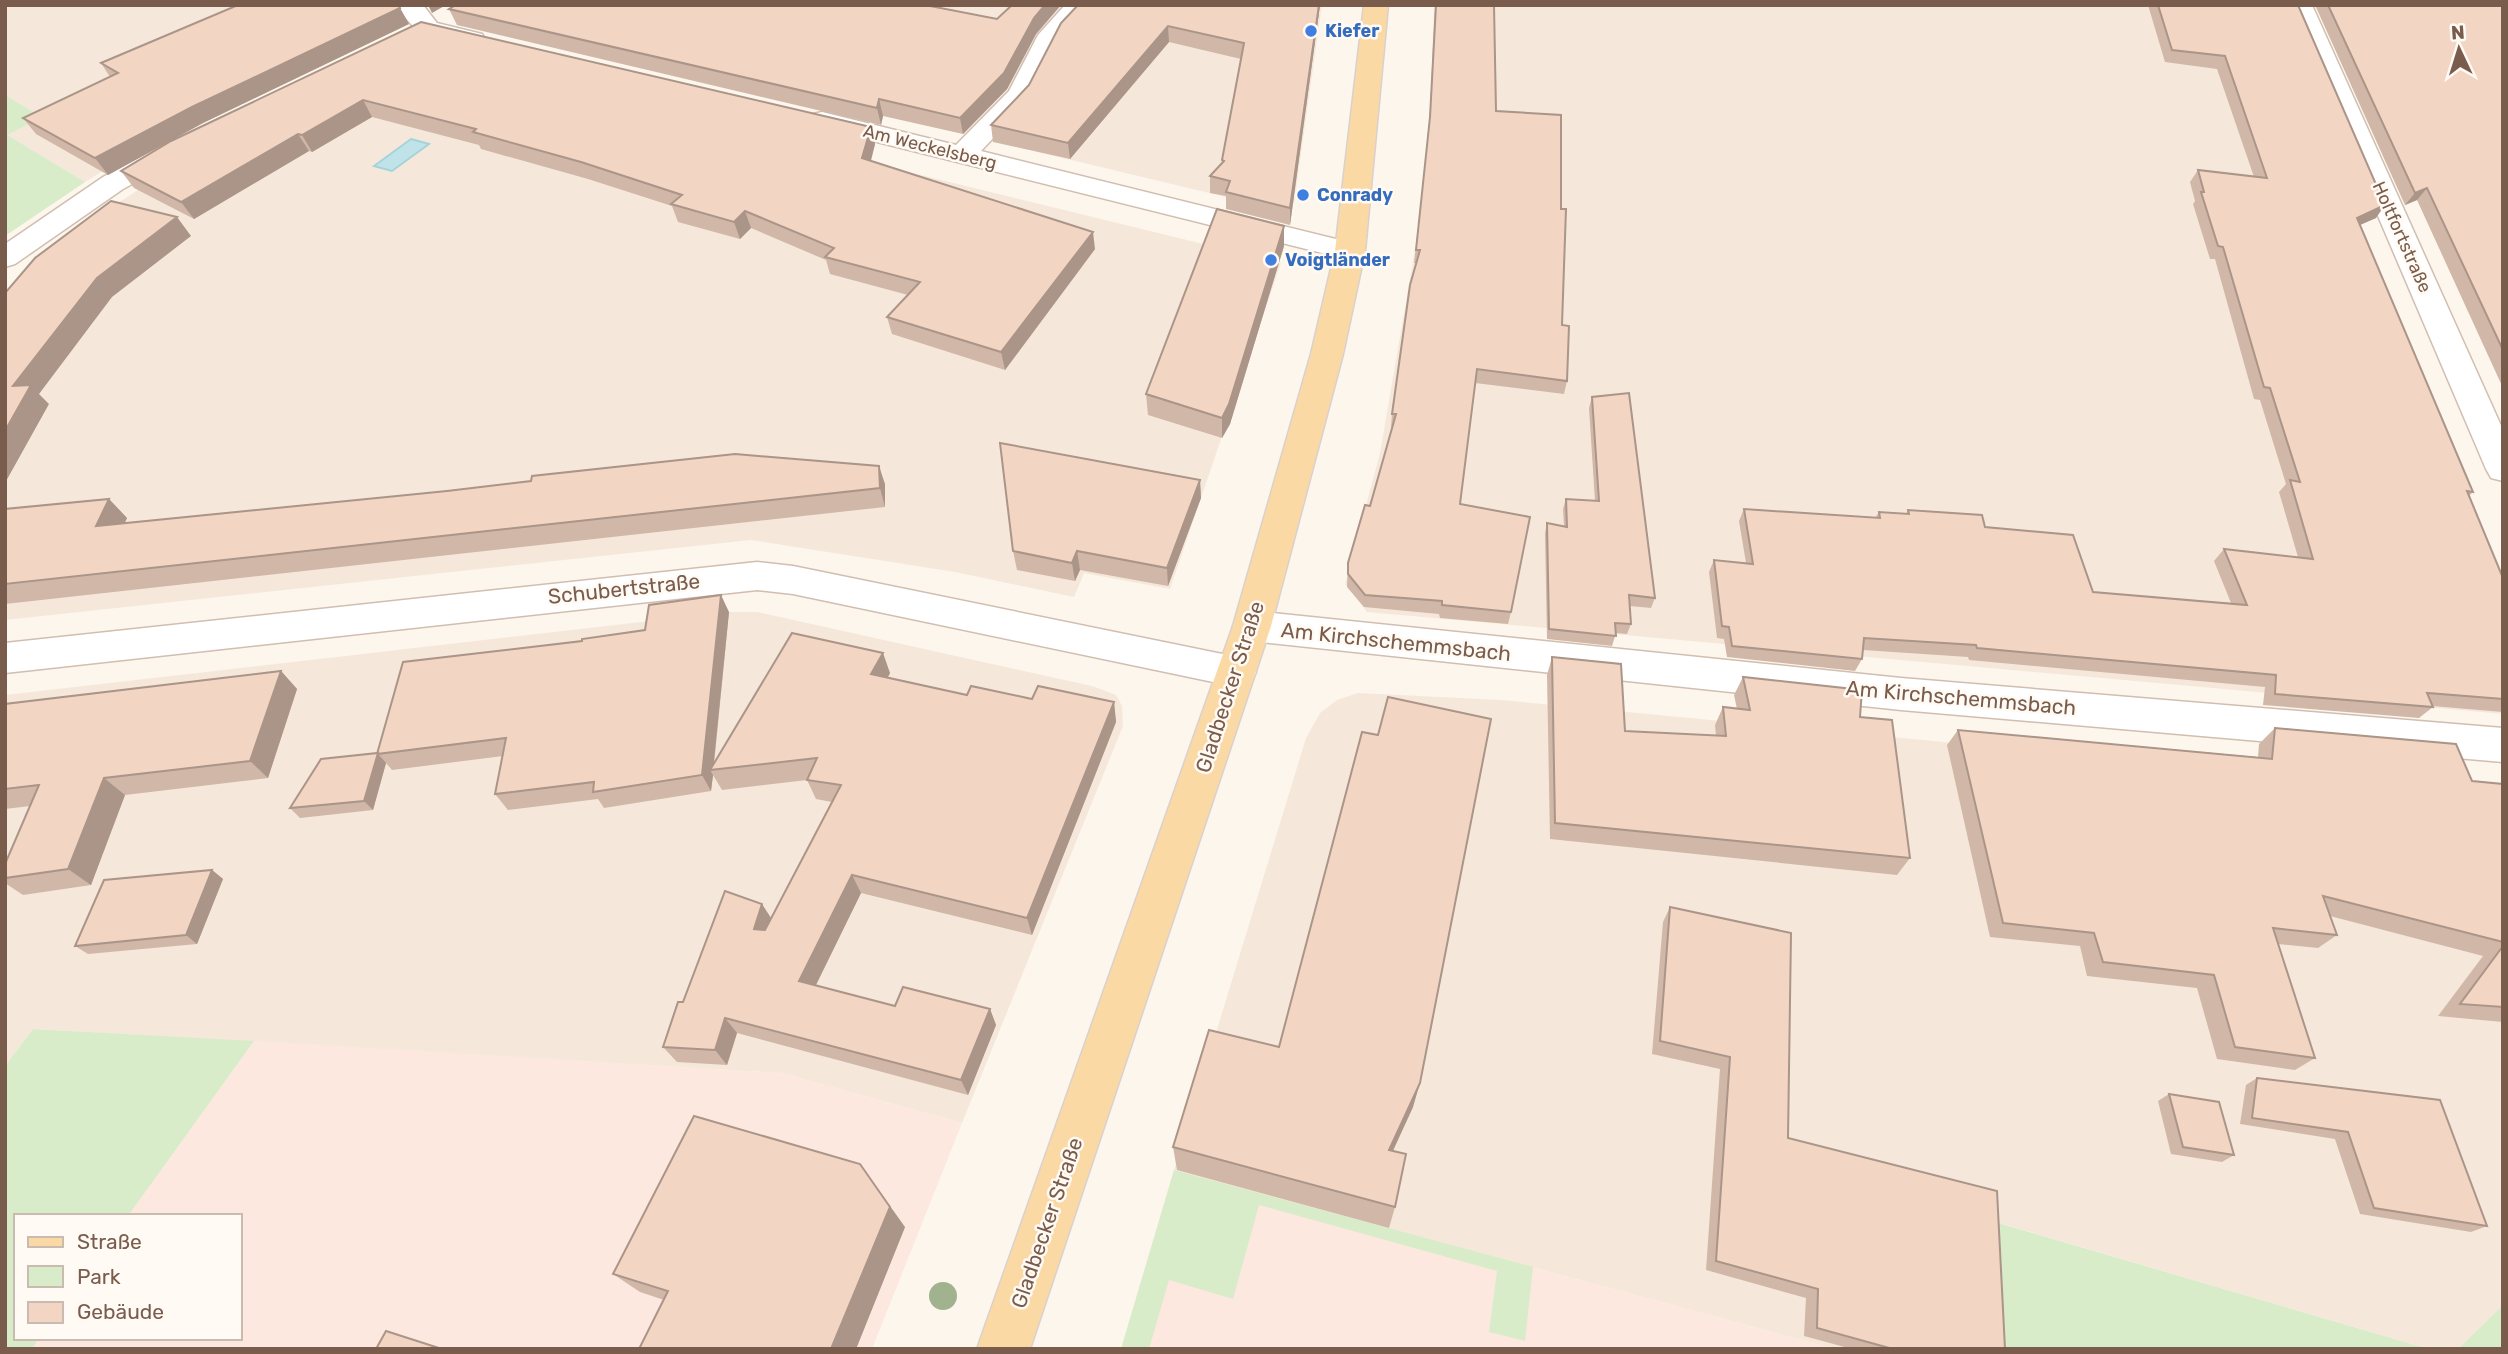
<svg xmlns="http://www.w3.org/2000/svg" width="2508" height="1354" viewBox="0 0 2508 1354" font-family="Rubik,sans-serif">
  <rect width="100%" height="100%" fill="#fdf6ec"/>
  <g fill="#f5e8da">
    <path d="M5 5H372L85 182 6 135 42 117 5 95Z"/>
    <path d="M521 5H1322L1294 203 1280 210 655 60Z"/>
    <path d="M1434 5H2262L2503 608V714L1367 612 1345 584 1380 453 1419 226 1430 116Z"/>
    <path d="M303 106 823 151 1281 263 1170 589 1084 573 1074 597 955 572 751 540 5 620V293L93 219 149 183Z"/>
    <path d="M729 612H757L1092 686 1116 695 1122 706 1123 726 962 1123 781 1073 33 1029 5 1066V695Z"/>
    <path d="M1358 693 1501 700 2503 795V1305L2458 1349H2429L1996 1222 1999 1349H1834L1174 1170 1306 738 1320 713 1337 700Z"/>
  </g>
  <g fill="#fde8e0">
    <path d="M254 1041 781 1073 962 1123 872 1349H32L39 1338H240V1216H128Z"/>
    <path d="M1174 1170 1834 1349H1121Z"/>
  </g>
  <g fill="#d8ecc9">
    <path d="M5 95 42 117 7 135 85 182 5 236Z"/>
    <path d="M33 1029 254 1041 128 1216H16V1338H39L32 1349H5V1066Z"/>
    <path d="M1174 1170 1533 1267 1525 1341 1489 1332 1497 1271 1259 1205 1233 1299 1169 1280 1149 1349H1121Z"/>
    <path d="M1995 1222 2429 1349H1999Z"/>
    <path d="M2503 1305V1349H2458Z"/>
  </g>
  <path fill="#bfe3e8" stroke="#a5d3da" stroke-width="2" d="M411 139 429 144 392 171 374 166Z"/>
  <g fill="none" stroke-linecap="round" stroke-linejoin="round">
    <defs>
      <g id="minor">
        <path d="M394 5H423L437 23 482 34 485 39 482 44 473 46 419 33Z"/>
        <path d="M1065 5H1091L1061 38 1029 100 981 151 1360 245 1365 251 1360 257 1350 260 813 126 809 120 813 114 822 112 956 145 1009 91 1038 35Z"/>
        <path d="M2288 5H2312L2503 430V481L2491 478 2486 469Z"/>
        <path d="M170 144 180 146 184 152 180 158 123 189 15 264 5 267V244L103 177 160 146Z"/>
        <path d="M757 562 793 566 1237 657 1251 661 1256 672 1251 683 1237 687 793 594 757 590 5 673V643Z"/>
        <path d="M1252 611 1901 678 2503 728V762L1901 710 1252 641 1239 636 1233 626 1239 616Z"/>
      </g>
      <path id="major" d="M1364 5H1388L1365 251 1343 354 1271 626 1030 1349H977L1233 626 1311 354 1335 251Z"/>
    </defs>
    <use href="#minor" stroke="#d1beb0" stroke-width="3"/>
    <use href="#major" stroke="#dad1cd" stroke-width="3"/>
    <use href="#minor" fill="#fff" fill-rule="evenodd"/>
    <use href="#major" fill="#fbd9a5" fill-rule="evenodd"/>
  </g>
  <circle fill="#a0b28e" cx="943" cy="1296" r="14"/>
  <g fill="#d1b7a8">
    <path d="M230 5H398L409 24 203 123 108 175 36 134 23 118 110 77 101 63 233 7Z"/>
    <path d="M1012 5H1061L1036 34 1007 89 963 134 883 116 881 125 457 25 449 9 794 6 997 19Z"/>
    <path d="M1078 5H1320L1290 225 1226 209V196L1210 193V176L1222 163 1241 59 1169 42 1070 159 993 142 991 125 1029 85Z"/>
    <path d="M1435 5H1494L1496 111 1562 325 1567 381 1564 394 1475 383 1460 504 1511 612 1508 624 1440 618 1439 614 1364 607 1347 587 1348 563 1370 506 1392 427H1391L1392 414 1416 263H1414L1429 130Z"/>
    <path d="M2148 5H2298L2376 218 2360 225 2473 492 2469 496 2503 578V712L2432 706 2433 707 2419 718 2263 705 2265 687 1969 660 1968 657 1863 650 1862 659 1855 671 1727 657 1724 639 1717 638 1709 572 1714 560 1746 563 1739 521 1744 509 1875 518 1879 512 1906 514 1908 510 1985 527 2093 592 2231 603 2214 561 2224 549 2298 557 2279 492 2286 484 2260 400 2254 399 2215 259H2210L2193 204 2195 201 2190 182 2198 170 2254 177 2217 69 2165 62Z"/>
    <path d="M2315 5H2503V388L2417 200 2405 205Z"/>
    <path d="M421 22 871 127 875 144 871 161 1095 249 1005 370 892 334 887 317 908 295 830 274 826 260 751 228 740 239 678 222 672 206 588 179 481 149 479 145 372 117 312 152 309 151 194 219 134 188 121 171Z"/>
    <path d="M1284 246 1230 424 1222 438 1148 415 1146 394Z"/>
    <path d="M1592 397 1655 598 1651 608 1630 606 1631 624 1627 634 1616 633 1612 646 1547 639 1545 533 1547 523 1564 526 1563 509 1566 499 1595 501 1589 408Z"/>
    <path d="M1200 480 1201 498 1168 586 1080 570 1075 581 1017 570 1013 551Z"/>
    <path d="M885 484V507L5 604V509L109 499 127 518 124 524Z"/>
    <path d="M729 612 714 765 890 673 888 677 967 695 1114 702 1116 722 1032 935 861 893 816 985 895 1006 990 1009 996 1025 968 1095 737 1033 727 1065 677 1062 663 1047 683 1002 771 918 832 802 816 799 807 780 722 790 713 775 711 791 604 808 598 799 508 810 495 794 503 756 392 770 386 763 373 810 300 818 290 808 378 753 582 641 645 630Z"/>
    <path d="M1552 657 1625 731 1716 736 1715 725 1723 707 1737 709 1734 695 1743 677 1860 717 1910 858 1897 875 1550 839 1547 675Z"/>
    <path d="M281 671 297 689 268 778 125 795 91 885 23 895 5 883V864L30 806 5 809V704Z"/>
    <path d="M2275 728 2472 781 2503 784V1022L2438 1016 2483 956 2330 916 2337 935 2318 948 2278 944 2315 1058 2295 1070 2217 1059 2197 988 2087 976 2080 946 1990 937 1947 745 1958 730 2258 757 2259 744Z"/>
    <path d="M212 870 223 879 197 944 88 954 75 946Z"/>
    <path d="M1670 907 1788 1138 2005 1349H1852L1804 1336 1806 1298 1706 1270 1720 1069 1652 1054 1663 922Z"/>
    <path d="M2257 1078 2440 1100 2487 1226 2471 1232 2360 1214 2335 1139 2240 1124 2246 1085Z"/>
    <path d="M2169 1094 2234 1155 2222 1162 2171 1154 2158 1101Z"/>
    <path d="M1413 1107 1393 1151 1395 1207 1389 1228 1177 1170 1173 1147Z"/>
    <path d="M905 1227 856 1349H639L664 1300 640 1292 613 1274Z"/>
  </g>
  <g fill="#aa9588">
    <path d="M428 5H446L432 13Z"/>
    <path d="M1045 5H1061L1036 34 1007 89 963 134 960 118 1034 18Z"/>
    <path d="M1319 5H1320L1290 225V208Z"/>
    <path d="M400 8 409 24 203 123 108 175 95 158 192 107Z"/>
    <path d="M1168 26 1169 42 1070 159 1068 143Z"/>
    <path d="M879 99 883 116 881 125 877 108Z"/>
    <path d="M363 100 372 117 312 152 302 135Z"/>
    <path d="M871 127 875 144 867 175 862 158Z"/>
    <path d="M298 134 309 151 194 219 181 202Z"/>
    <path d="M2427 188 2417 200 2405 205 2415 193Z"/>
    <path d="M2385 205 2376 218 2348 230 2357 218Z"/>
    <path d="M745 211 751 228 740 239 734 222Z"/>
    <path d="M177 217 191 236 112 297 39 394 49 404 5 483V431L13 386 97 278Z"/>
    <path d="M1284 226V246L1230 424 1222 438V418Z"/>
    <path d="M1093 232 1095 249 1005 370 1001 352Z"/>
    <path d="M879 466 885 484V507L880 488Z"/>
    <path d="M1200 480 1201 498 1168 586 1167 568Z"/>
    <path d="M109 499 127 518 114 545 96 526Z"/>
    <path d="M1077 551 1080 570 1075 581 1072 563Z"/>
    <path d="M721 595 729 612 713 770H710L713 775 711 791 702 775Z"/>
    <path d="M883 653 890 673 879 694 871 674Z"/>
    <path d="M281 671 297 689 268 778 250 761Z"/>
    <path d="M1114 702 1116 722 1032 935 1027 918Z"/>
    <path d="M378 754 386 763 373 810 364 801Z"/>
    <path d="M104 778 125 795 91 885 68 869Z"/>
    <path d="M212 870 223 879 197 944 186 935Z"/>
    <path d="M852 875 861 893 810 997 799 981Z"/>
    <path d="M762 904 773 921 765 947 754 929Z"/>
    <path d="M990 1009 996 1025 968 1095 961 1080Z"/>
    <path d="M725 1018 737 1033 727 1065 715 1050Z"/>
    <path d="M1420 1083 1413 1107 1383 1172 1389 1150Z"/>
    <path d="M860 1164 905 1227 856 1349H831Z"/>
  </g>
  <g fill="#f3d5c3" stroke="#aa9588" stroke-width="2">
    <path d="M238 5H398L400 8 192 107 95 158 23 118 118 73 101 63Z"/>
    <path d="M456 5H925L997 19 1012 5H1045L1034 18 1004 73 960 118 879 99 877 108 449 9Z"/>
    <path d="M1078 5H1319L1290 208 1226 192 1230 181 1210 176 1224 161 1222 160 1244 43 1168 26 1068 143 991 125 1029 85 1061 23Z"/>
    <path d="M1436 5H1494L1496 111 1561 115V209H1566L1562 325 1569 326 1567 381 1477 369 1460 504 1530 517 1511 612 1442 605V601L1365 595 1348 574V563L1365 505 1370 506 1396 414H1392L1410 285 1420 250H1416L1430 117Z"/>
    <path d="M2158 5H2298L2385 205 2357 218 2473 492 2467 491 2503 578V699L2427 693 2433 707 2275 694 2276 675 1977 648 1976 645 1864 638 1862 659 1732 646 1729 627 1722 626 1714 560 1753 564 1744 509 1880 518 1879 512 1909 514 1908 510 1982 515 1985 527 2073 535 2093 592 2247 605 2224 549 2313 559 2290 480 2300 482 2270 388 2264 387 2223 247 2218 246 2201 192H2204L2198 170 2267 178 2225 56 2172 50Z"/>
    <path d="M2328 5H2503V350L2427 188 2415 193Z"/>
    <path d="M421 22 871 127 862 158 1093 232 1001 352 887 317 920 282 825 257 834 248 745 211 734 222 671 204 682 195 581 162 473 132 476 129 363 100 302 135 298 134 181 202 121 171 171 141Z"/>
    <path d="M111 201 177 217 97 278 13 386 31 385 5 431V293L35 258Z"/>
    <path d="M1217 209 1284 226 1229 404 1222 418 1146 394Z"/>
    <path d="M1629 393 1655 598 1629 595 1631 624 1615 623 1616 636 1549 629 1547 523 1567 527 1566 499 1599 501 1592 397Z"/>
    <path d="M1000 443 1200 480 1167 568 1077 551 1072 563 1013 551Z"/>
    <path d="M735 454 879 466 880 488 5 584V509L109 499 96 526 447 491 531 481 532 476Z"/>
    <path d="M721 595 702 775 593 792 594 782 495 794 506 738 377 754 403 662 582 641V639L645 630 649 605Z"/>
    <path d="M792 633 883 653 871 674 967 695 971 686 1032 699 1038 686 1114 702 1027 918 852 875 799 981 895 1006 903 987 990 1009 961 1080 725 1018 715 1050 663 1047 678 1002H683L725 891 762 904 754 929 765 930 841 785 807 780 817 758 710 770Z"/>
    <path d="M1552 657 1621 664 1625 731 1726 736 1723 707 1750 710 1743 677 1862 690 1860 717 1892 720 1910 858 1555 823Z"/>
    <path d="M281 671 250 761 104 778 68 869 5 878V864L39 785 5 789V704Z"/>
    <path d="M1388 697 1491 719 1420 1083 1389 1150 1406 1154 1395 1207 1173 1147 1209 1030 1279 1047 1362 732 1378 735Z"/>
    <path d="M2275 728 2456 744 2472 781 2503 784V942L2323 896 2337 935 2273 928 2315 1058 2235 1047 2214 975 2103 962 2094 933 2003 923 1958 730 2272 759Z"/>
    <path d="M378 753 364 801 290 808 321 759Z"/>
    <path d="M212 870 186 935 75 946 104 880Z"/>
    <path d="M1670 907 1791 933 1788 1138 1997 1191 2005 1349H1893L1817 1328 1818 1289 1716 1261 1730 1057 1660 1041Z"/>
    <path d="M2503 946V1007L2460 1004Z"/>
    <path d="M2257 1078 2440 1100 2487 1226 2374 1208 2348 1132 2252 1118Z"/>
    <path d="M2169 1094 2219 1102 2234 1155 2183 1147Z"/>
    <path d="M694 1116 860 1164 890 1207 831 1349H639L668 1291 613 1274Z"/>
    <path d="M386 1331 442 1349H376Z"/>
  </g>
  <g fill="#3f7fe0" stroke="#fffaf3" stroke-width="2.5">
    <circle cx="1311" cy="31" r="7"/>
    <circle cx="1303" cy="195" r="7"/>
    <circle cx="1271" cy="260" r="7"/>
  </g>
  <g text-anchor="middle" stroke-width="5" stroke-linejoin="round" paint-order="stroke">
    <g font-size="18" font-weight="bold" fill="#366cbe" stroke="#fffaf3" text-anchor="start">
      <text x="1325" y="37">Kiefer</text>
      <text x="1317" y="201">Conrady</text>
      <text x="1285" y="266">Voigtländer</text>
    </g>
    <g font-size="18" fill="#7a5c4d" stroke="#fffaf3">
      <text transform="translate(930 147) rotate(14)" y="6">Am Weckelsberg</text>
      <text transform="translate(2402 237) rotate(66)" y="6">Holtfortstraße</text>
    </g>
    <g font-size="21" fill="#7a5c4d" stroke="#fffaf3">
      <text transform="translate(624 589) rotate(-6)" y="7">Schubertstraße</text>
      <text transform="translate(1396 642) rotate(6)" y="7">Am Kirchschemmsbach</text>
      <text transform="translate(1230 687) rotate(-72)" y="7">Gladbecker Straße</text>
      <text transform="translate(1961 698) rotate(5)" y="7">Am Kirchschemmsbach</text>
      <text transform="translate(1047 1223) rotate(-71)" y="7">Gladbecker Straße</text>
    </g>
  </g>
  <rect width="2508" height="1354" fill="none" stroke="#7a5c4d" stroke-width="14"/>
  <rect x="14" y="1214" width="228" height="126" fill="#fffaf3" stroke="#cabbb1" stroke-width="2"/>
  <rect x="28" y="1237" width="35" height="10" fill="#fbd9a5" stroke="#cabbb1" stroke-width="2"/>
  <text x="77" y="1249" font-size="21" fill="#7a5c4d">Straße</text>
  <rect x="28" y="1266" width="35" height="21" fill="#d8ecc9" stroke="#cabbb1" stroke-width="2"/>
  <text x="77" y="1284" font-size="21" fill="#7a5c4d">Park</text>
  <rect x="28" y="1302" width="35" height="21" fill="#f3d5c3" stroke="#cabbb1" stroke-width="2"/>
  <text x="77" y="1319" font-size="21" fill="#7a5c4d">Gebäude</text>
  <g transform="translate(2459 49) rotate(356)" stroke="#fffaf3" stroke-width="5" paint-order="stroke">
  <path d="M0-5L12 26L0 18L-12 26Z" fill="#7a5c4d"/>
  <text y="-10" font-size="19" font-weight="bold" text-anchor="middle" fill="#7a5c4d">N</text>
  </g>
</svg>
